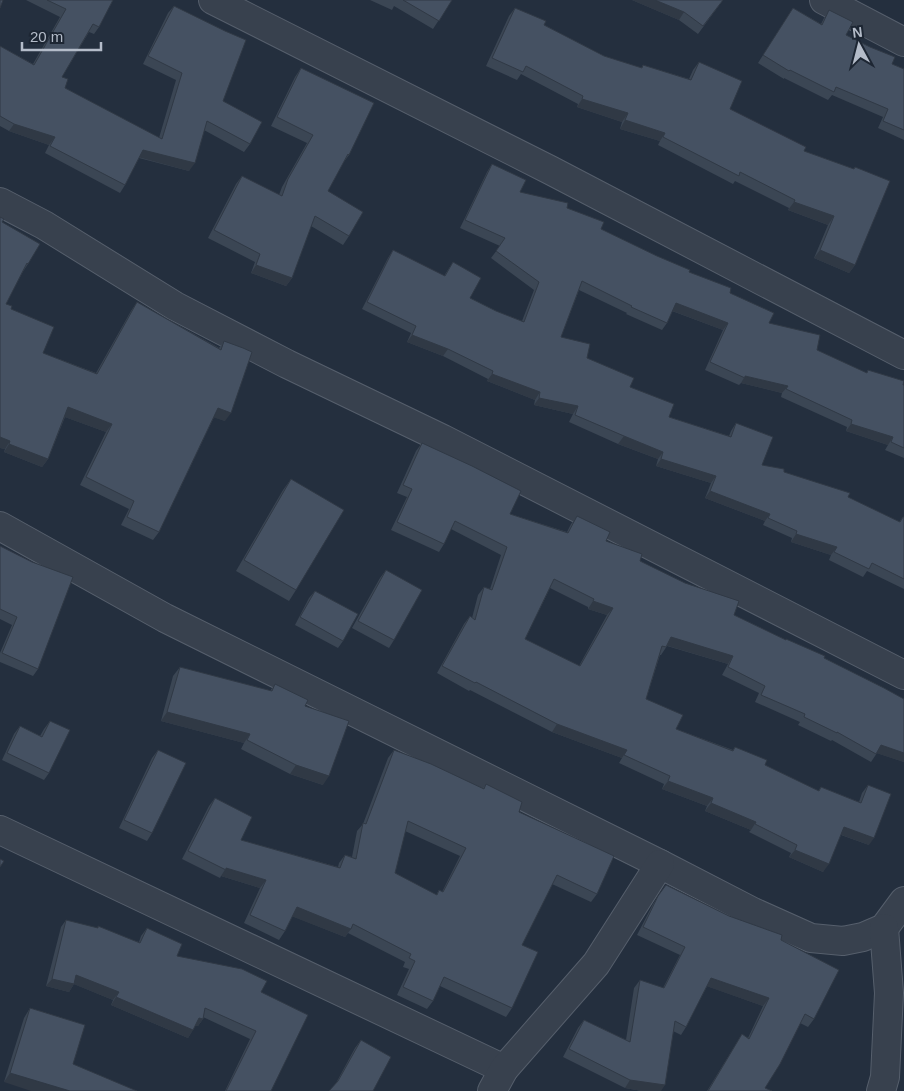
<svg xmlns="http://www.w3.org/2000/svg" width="904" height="1091" viewBox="0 0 904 1091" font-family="Arial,sans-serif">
  <rect width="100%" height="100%" fill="#242f3e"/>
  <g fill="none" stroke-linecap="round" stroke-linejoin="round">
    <defs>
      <g id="minor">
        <path d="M213 0 550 170 904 355"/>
        <path d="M824 0 904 42"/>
        <path d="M0 202 44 225 175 306 287 364 443 439 904 675"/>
        <path d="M0 526 165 618 660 864 753 912 811 938 843 941 863 937 884 928 904 901"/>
        <path d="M0 830 504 1069"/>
        <path d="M492 1091 504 1069 596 964 660 864"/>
        <path d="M881 1091 885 1077 889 993 884 928"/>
      </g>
    </defs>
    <use href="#minor" stroke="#565f6c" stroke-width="30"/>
    <use href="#minor" stroke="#38414e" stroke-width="28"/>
  </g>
  <g fill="#3b4654" fill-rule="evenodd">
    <path d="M26 0H113L99 27 94 34 89 32 62 77 65 88 159 138 176 80 143 64 168 13 174 6 223 101 250 144 244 152 204 130 189 171 139 158 125 185 120 193 45 153 49 145 9 131 0 126V46L33 64 60 17Z"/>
    <path d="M370 0H452L433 29 394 6 392 10Z"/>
    <path d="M632 0H723L698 34 679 20Z"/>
    <path d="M515 8 544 25 604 56 641 68 643 65 689 79 693 70 699 62 730 109 804 151 854 169 855 167V265L849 273 814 258 828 225 788 210 789 208 735 181 733 184 658 145 660 141 620 129 622 122 577 107 578 104 521 74 517 80 486 66 509 16Z"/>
    <path d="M793 8 821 24 824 18 829 10 846 35 892 64 904 69V140L878 128 883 117 832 95 828 100 784 78V79L758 63Z"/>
    <path d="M301 68 349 155 343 163 328 191 349 236 343 245 311 226 292 278 286 286 251 273 255 262 208 238 236 184 242 176 279 195 282 187 307 143 271 126 295 77Z"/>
    <path d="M492 164 520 192 567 208 601 229 730 293 769 323 817 350 866 373 868 370 904 385V458L885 450 888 445 846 431 847 427 781 397 782 393 741 383 739 385 705 370 723 330 672 311 667 323 662 330 626 314 627 313 579 290 561 337 587 358 630 387 669 417 729 436 731 431 736 423 762 465 784 472 848 497 899 522 903 517H904V589L867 571 863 577 829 560 831 555 791 542 792 538 763 525 765 521 705 498 711 483 656 466 658 459 618 444 569 422 573 414 534 405 535 400 487 381 488 379 443 356 407 342 411 333 362 309 388 258 393 250 444 276 453 262 470 298 496 311 522 321 534 290 491 258 500 246 460 228 487 172Z"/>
    <path d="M0 217 2 222 28 264 22 273 6 304 11 309 43 353 96 373 131 311 137 302 219 348 224 341 225 421 214 417 159 532 153 540 121 525 129 509 80 485 106 432 65 417 48 459 42 467 4 452 5 449 0 448Z"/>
    <path d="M422 443 510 514 567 532 571 524 577 516 606 541 734 615 824 658 904 699V762L877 753 871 762 832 740 831 741 798 725 800 722 755 702 759 693 722 675 728 664 667 646 661 655H660L646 699 676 729 733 750 735 747 765 765 818 791 821 787 859 802 862 793 868 785 869 845 841 835 823 872 789 857 791 853 749 832 751 830 705 811 707 806 662 789 664 784 619 763 622 758 552 732 470 690 469 691 437 673 464 624 470 616 472 618 478 595 484 587 490 589 501 555 451 529 444 544 439 552 391 530 407 497 397 493 416 451ZM550 588 588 607V609L607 615 579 666 525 639Z"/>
    <path d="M291 479 296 590 289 601 236 571 283 490Z"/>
    <path d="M0 546 38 669 33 676 0 662V653L12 625 0 619Z"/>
    <path d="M386 570 394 640 389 648 352 628 380 578Z"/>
    <path d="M315 591 343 641 338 648 295 625 309 598Z"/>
    <path d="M180 667 270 691 275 684 305 706 323 785 290 774 241 749 244 743 161 721 173 676Z"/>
    <path d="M50 721 49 773 44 780 2 760 14 734 20 726 40 736 44 729Z"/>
    <path d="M158 750 152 833 147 841 119 828 152 758Z"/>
    <path d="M394 750 483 788 486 784 519 812 597 894 591 902 552 884 522 945 512 1008 506 1017 440 986 433 1001 427 1009 397 995 409 969 403 967 405 962 348 933 345 937 292 916 285 931 279 940 244 923 260 888 221 876 220 878 182 859 209 806 215 798 241 840 338 867 339 863 345 855 352 857 357 831 363 824 388 758ZM405 831 460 856 442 892 439 890 436 895 395 873Z"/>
    <path d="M666 885 729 916 781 940 814 1019 808 1027 800 1023 765 1088 772 1091H707L742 1034 748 1038 763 1006 707 986 686 1027 681 1035 673 1031 661 1091H642L625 1088 563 1057 578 1028 584 1020 626 1040 634 988 640 980 663 988 680 955 637 935 653 904Z"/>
    <path d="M66 920 139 942 141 936 147 928 177 956 261 992 271 1091H225L250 1039 203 1017V1019L198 1026H195L188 1038 111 1005 113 1000 74 984 69 992 46 986 61 927Z"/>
    <path d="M30 1008 85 1025 4 1082 24 1018Z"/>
    <path d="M361 1040 373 1091 335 1085 355 1048Z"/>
  </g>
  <g fill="#303945">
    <path d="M632 0H655L684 12 679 20Z"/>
    <path d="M582 99 628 113 622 122 577 107Z"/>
    <path d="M625 120 665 133 660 141 620 129Z"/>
    <path d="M14 124 55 137 49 145 9 131Z"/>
    <path d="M143 150 195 163 189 171 138 157Z"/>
    <path d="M794 202 834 216 828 225 788 210Z"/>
    <path d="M820 250 855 265 849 273 814 258Z"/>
    <path d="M256 265 292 278 286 286 251 273Z"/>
    <path d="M676 303 728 323 723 330 670 310Z"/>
    <path d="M412 335 448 349 443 356 407 342Z"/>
    <path d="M492 374 540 392 535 400 487 381Z"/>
    <path d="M745 376 788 386 782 393 741 383Z"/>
    <path d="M539 398 578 406 573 414 534 405Z"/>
    <path d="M68 407 112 424 106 432 62 416Z"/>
    <path d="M218 408 231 413 225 421 212 417Z"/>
    <path d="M851 424 893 437 888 445 846 431Z"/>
    <path d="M624 436 663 452 658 459 618 444Z"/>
    <path d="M0 437 10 441 5 449 0 448Z"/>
    <path d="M9 444 48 459 42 467 4 452Z"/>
    <path d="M661 459 716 476 711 483 656 466Z"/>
    <path d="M710 491 770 514 765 521 705 498Z"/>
    <path d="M796 534 837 547 831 555 791 542Z"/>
    <path d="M593 601 613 608 607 615 588 609Z"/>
    <path d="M671 637 733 656 728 664 665 645Z"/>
    <path d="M167 712 250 734 244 743 161 721Z"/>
    <path d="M557 724 627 750 622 758 552 732Z"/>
    <path d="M881 745 904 753V762L876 753Z"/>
    <path d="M296 765 329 776 323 785 290 774Z"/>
    <path d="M668 781 713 798 707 806 662 789Z"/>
    <path d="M711 803 756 822 751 830 705 811Z"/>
    <path d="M844 827 874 838 869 845 839 834Z"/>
    <path d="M795 850 829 864 823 872 789 857Z"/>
    <path d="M226 868 266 880 260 888 221 876Z"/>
    <path d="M297 907 351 929 345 937 291 916Z"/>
    <path d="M76 975 119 992 113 1000 71 983Z"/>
    <path d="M711 978 769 998 763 1006 706 986Z"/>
    <path d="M52 979 74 984 69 992 46 986Z"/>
    <path d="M116 997 193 1030 188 1038 111 1005Z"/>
    <path d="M199 1018 203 1019 198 1026H194Z"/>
    <path d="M10 1073 70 1091H31L4 1082Z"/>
    <path d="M630 1080 665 1085 661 1091H642L625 1088Z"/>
  </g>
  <g fill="#455162" stroke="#303945" fill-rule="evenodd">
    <path d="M0 0H3L0 8Z"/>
    <path d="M47 0H113L99 27 93 24 62 77 68 79 65 88 162 139 182 73 148 56 174 6 225 31 246 40 223 101 262 122 250 144 207 121 195 163 143 150 125 185 50 146 55 137 14 124 0 116V46L34 65 66 9Z"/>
    <path d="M403 0H452L439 21Z"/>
    <path d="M655 0H723L703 26 684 12Z"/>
    <path d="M515 8 546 21 544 25 604 56 642 68 643 65 691 80 699 62 742 81 730 109 806 147 804 151 854 169 855 167 890 181 855 265 820 250 834 216 794 202 795 200 740 172 739 176 663 137 665 133 625 120 628 113 582 99 583 96 526 66 523 72 492 58Z"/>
    <path d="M793 8 822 25 829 10 853 22 846 35 870 47 895 57 892 64 904 69V130L883 121 888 109 836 87 834 92 790 70 789 71 763 55Z"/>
    <path d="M301 68 374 103 349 155 348 154 328 191 363 212 349 236 315 216 292 278 256 265 260 254 214 230 242 176 282 196 288 179 313 135 277 117Z"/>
    <path d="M492 164 526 180 520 192 568 203 567 208 604 222 601 229 657 256 690 270 689 272 731 288 730 293 774 313 769 323 820 335 817 350 867 373 868 370 904 381 903 385H904V448L891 442 893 437 851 424 852 420 786 389 788 386 745 376V378L710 362 728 323 676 303 667 323 631 307 632 306 582 281 561 337 590 344 587 358 634 378 630 387 674 404 669 417 731 437 736 423 773 437 762 465 784 469V472L850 493 848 497 900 522 903 517H904V579L872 563 869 569 834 552 837 547 796 534 797 531 768 518 770 514 710 491 716 476 661 459 663 452 624 436 575 415 578 406 539 398 540 392 492 374 493 371 448 349 412 335 416 326 367 302 393 250 445 276 453 262 481 278 470 298 496 311 524 322 539 282 496 251 505 238 465 220Z"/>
    <path d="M0 217 4 219 2 222 40 244 28 264 27 263 6 304 12 306 11 309 54 327 43 353 97 374 137 302 221 350 224 341 243 348 252 352 231 413 218 408 159 532 127 517 134 501 86 477 112 424 68 407 48 459 9 444 10 441 0 437Z"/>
    <path d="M422 443 472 466 521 491 510 514 568 533 577 516 610 532 606 541 642 554 640 561 685 583 739 601 734 615 786 640V639L825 656 824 658 884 688 904 699V753L881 745 876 754 837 732V733L804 717 805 714 761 695 765 686 728 667 733 656 671 637 666 647 662 646 646 699 683 715 676 729 733 751 735 747 767 760 765 765 819 791 821 787 861 803 868 785 891 794 874 838 844 827 829 864 795 850 797 845 755 824 756 822 711 803 713 798 668 781 670 776 624 755 627 750 557 724 476 682 475 683 442 666 470 616 475 620 484 587 492 590 507 547 455 521 444 544 397 522 412 489 403 485ZM554 579 594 599 593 601 613 608 580 666 525 639Z"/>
    <path d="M291 479 344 510 296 590 244 560Z"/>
    <path d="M0 546 32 562 73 577 38 669 2 653 17 617 0 609Z"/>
    <path d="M386 570 422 590 394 640 358 621Z"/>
    <path d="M315 591 358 614 343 641 300 617Z"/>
    <path d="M180 667 272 691 275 684 308 700 305 706 349 721 329 776 296 765 247 740 250 734 167 712Z"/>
    <path d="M50 721 70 730 49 773 7 753 20 726 42 737Z"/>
    <path d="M158 750 186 763 152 833 124 820Z"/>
    <path d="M394 750 431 764 484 789 486 784 522 802 519 812 614 856 597 894 557 875 522 945 538 952 512 1008 444 977 433 1001 403 987 415 961 409 958 411 954 353 924 351 929 297 907 285 931 250 915 266 880 226 868V870L188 851 215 798 252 817 241 840 340 868 345 855 356 859 363 823 366 824ZM408 821 466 848 443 892 439 890 437 895 395 873Z"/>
    <path d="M0 859 4 861 0 867Z"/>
    <path d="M666 885 729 916 782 935 781 940 839 970 814 1019 805 1014 780 1064 765 1088 772 1091H708L742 1034 749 1039 769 998 711 978 686 1027 675 1021 665 1085 630 1080 569 1049 584 1020 630 1042 640 980 664 988 685 947 643 927 658 896Z"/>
    <path d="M66 920 98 928V926L140 943 147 928 182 944 177 956 242 969 267 981 261 992 308 1015 271 1091H226L256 1031 205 1008 203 1019 199 1018 193 1030 116 997 119 992 76 975 74 984 52 979Z"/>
    <path d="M30 1008 85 1025 73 1064 137 1091H70L10 1073Z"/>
    <path d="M361 1040 391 1057 373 1091H329L338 1081Z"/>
  </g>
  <g transform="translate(859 45) rotate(353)" stroke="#1d2633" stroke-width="4" paint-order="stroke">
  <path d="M0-4L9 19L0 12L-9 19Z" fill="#b4bcc9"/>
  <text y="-8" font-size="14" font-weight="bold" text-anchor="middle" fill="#b4bcc9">N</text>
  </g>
  <path d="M22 42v8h79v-8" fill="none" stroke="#b4bcc9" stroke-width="2.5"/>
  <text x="30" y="42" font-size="15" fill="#b4bcc9" stroke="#1d2633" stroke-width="4" paint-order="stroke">20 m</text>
</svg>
